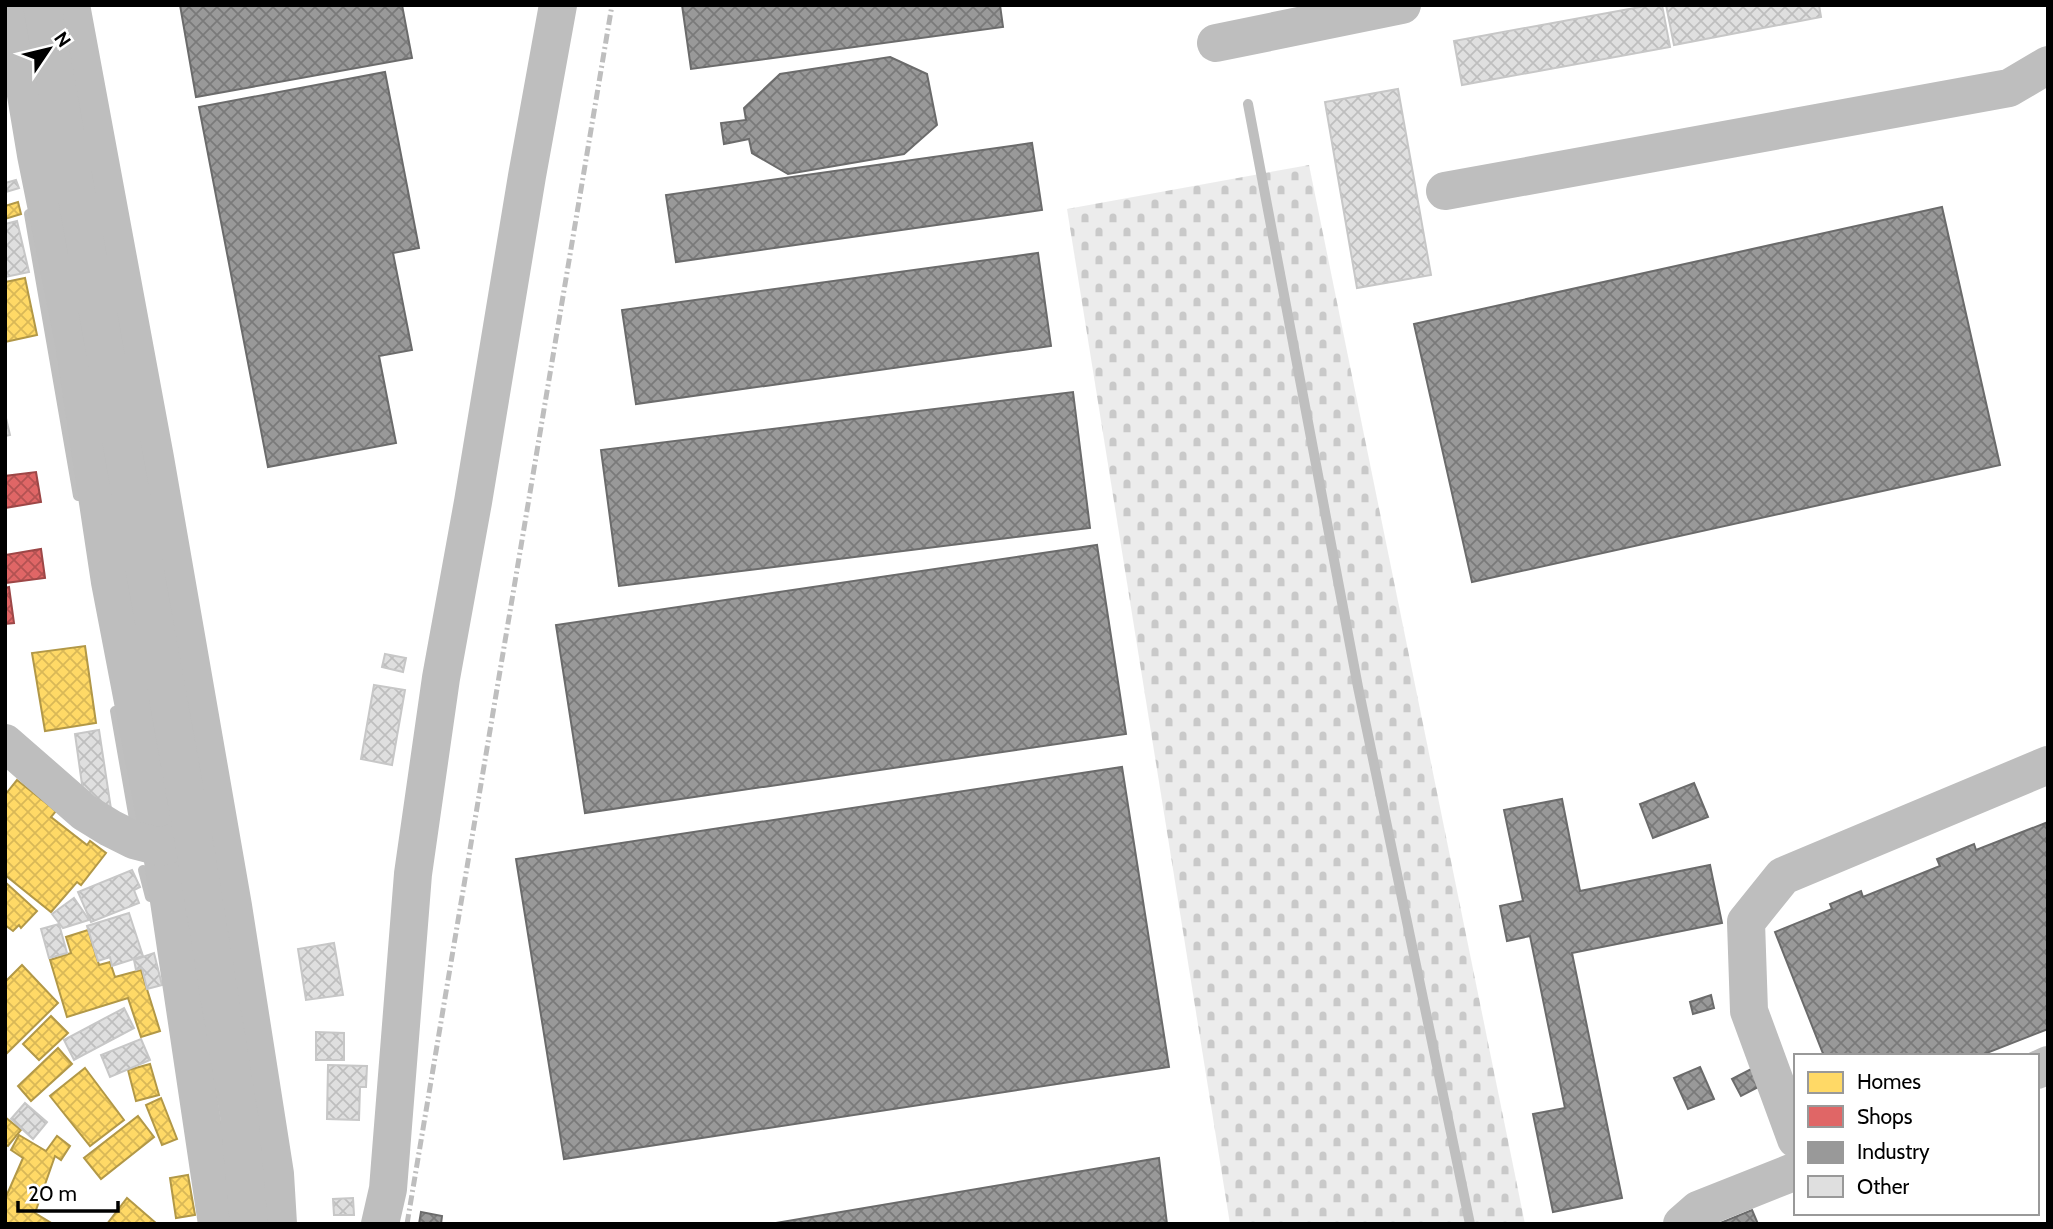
<svg xmlns="http://www.w3.org/2000/svg" width="2053" height="1229" viewBox="0 0 2053 1229" font-family="Cabin,sans-serif">
  <defs>
    <pattern id="cemetery-stones" width="16" height="16" patternUnits="userSpaceOnUse" patternTransform="scale(1.75)"><rect width="16" height="16" fill="#ececec"/><path d="M2 7V4a2 2 0 0 1 4 0v3zM10 15v-3a2 2 0 0 1 4 0v3z" fill="#c9c9c9"/></pattern>
    <pattern id="homes-cross-hatch" width="8" height="8" patternUnits="userSpaceOnUse" patternTransform="scale(1.75)"><rect width="8" height="8" fill="#ffd966"/><path d="M0 0l8 8M0 8l8-8" fill="none" stroke="#d9b857"/></pattern>
    <pattern id="shops-cross-hatch" width="8" height="8" patternUnits="userSpaceOnUse" patternTransform="scale(1.75)"><rect width="8" height="8" fill="#e06666"/><path d="M0 0l8 8M0 8l8-8" fill="none" stroke="#b35252"/></pattern>
    <pattern id="industry-cross-hatch" width="8" height="8" patternUnits="userSpaceOnUse" patternTransform="scale(1.75)"><rect width="8" height="8" fill="#999"/><path d="M0 0l8 8M0 8l8-8" fill="none" stroke="#7a7a7a"/></pattern>
    <pattern id="building-cross-hatch" width="8" height="8" patternUnits="userSpaceOnUse" patternTransform="scale(1.75)"><rect width="8" height="8" fill="#dfdfdf"/><path d="M0 0l8 8M0 8l8-8" fill="none" stroke="#bebebe"/></pattern>
  </defs>
  <rect width="100%" height="100%" fill="#fff"/>
  <path fill="url(#cemetery-stones)" d="M1309 165 1525 1224H1230L1067 209Z"/>
  <g fill="url(#homes-cross-hatch)" stroke="#b29847" stroke-width="2">
    <path d="M18 202 21 214 5 219V206Z"/>
    <path d="M25 278 37 335 5 342V282Z"/>
    <path d="M85 646 96 723 45 731 32 653Z"/>
    <path d="M17 780 56 811 51 817 87 845 90 841 106 853 81 885 77 882 51 912 5 875V795Z"/>
    <path d="M5 882 37 911 21 928 19 925 13 931 5 925Z"/>
    <path d="M88 930 99 965 110 962 115 977 141 970 160 1031 141 1037 128 998 67 1017 50 960 71 953 66 937Z"/>
    <path d="M22 965 58 1003 5 1055V982Z"/>
    <path d="M51 1016 68 1033 39 1060 23 1044Z"/>
    <path d="M58 1048 72 1064 31 1101 18 1086Z"/>
    <path d="M150 1064 159 1095 136 1101 128 1070Z"/>
    <path d="M85 1068 124 1120 90 1146 50 1096Z"/>
    <path d="M161 1098 177 1139 162 1145 146 1105Z"/>
    <path d="M138 1116 154 1137 101 1179 84 1158Z"/>
    <path d="M5 1117 21 1130 8 1146 5 1144Z"/>
    <path d="M19 1135 46 1151 57 1136 70 1146 61 1160 55 1156 35 1213 53 1224H5V1199L23 1158 11 1150Z"/>
    <path d="M188 1175 195 1215 176 1218 170 1178Z"/>
    <path d="M127 1198 157 1224H107Z"/>
  </g>
  <g fill="url(#shops-cross-hatch)" stroke="#9d4747" stroke-width="2">
    <path d="M36 472 41 502 5 508V476Z"/>
    <path d="M41 549 45 578 5 583V555Z"/>
    <path d="M9 587 14 623 5 624V588Z"/>
  </g>
  <g fill="url(#industry-cross-hatch)" stroke="#6b6b6b" stroke-width="2">
    <path d="M180 5H402L412 58 196 97Z"/>
    <path d="M682 5H1000L1003 27 691 69Z"/>
    <path d="M890 57 927 74 937 125 904 154 788 174 752 153 749 139 724 144 721 123 746 120 744 108 780 74Z"/>
    <path d="M385 72 419 248 393 253 412 350 379 356 396 443 268 467 199 107Z"/>
    <path d="M1032 143 1042 210 676 262 666 195Z"/>
    <path d="M1942 207 2000 465 1472 582 1414 324Z"/>
    <path d="M1038 253 1051 346 636 404 622 310Z"/>
    <path d="M1073 392 1090 528 619 586 601 450Z"/>
    <path d="M1097 545 1126 734 585 813 556 625Z"/>
    <path d="M1122 767 1169 1067 564 1159 516 859Z"/>
    <path d="M1694 783 1708 817 1653 838 1640 804Z"/>
    <path d="M1562 799 1580 891 1710 865 1722 923 1572 953 1622 1198 1553 1212 1533 1114 1565 1108 1530 936 1507 941 1500 906 1523 901 1504 810Z"/>
    <path d="M2048 822V1029L1979 1056H1824L1775 932 1832 909 1830 904 1861 891 1863 897 1940 866 1937 859 1974 844 1976 850Z"/>
    <path d="M1711 995 1714 1008 1693 1014 1690 1002Z"/>
    <path d="M1700 1067 1714 1099 1688 1109 1674 1078Z"/>
    <path d="M1755 1067 1764 1084 1741 1096 1732 1079Z"/>
    <path d="M1159 1158 1167 1224H770Z"/>
    <path d="M1752 1210 1758 1224H1721L1720 1223Z"/>
    <path d="M421 1212 442 1216 441 1224H419Z"/>
  </g>
  <g fill="none" stroke-linecap="round" stroke-linejoin="round">
    <g stroke="#bfbfbf" stroke-width="10">
      <path d="M1248 104 1358 687 1470 1224"/>
      <path d="M29 214 78 496"/>
      <path d="M115 711 135 825"/>
      <path d="M143 870 150 897"/>
    </g>
  </g>
  <g fill="url(#building-cross-hatch)" stroke="#c7c7c7" stroke-width="2">
    <path d="M1651 5H1662L1670 47 1462 85 1454 41Z"/>
    <path d="M1666 5H1819L1821 17 1674 45Z"/>
    <path d="M1398 89 1431 275 1357 288 1325 102Z"/>
    <path d="M16 180 19 188 6 192 5 183Z"/>
    <path d="M17 221 29 272 5 277V224Z"/>
    <path d="M5 414 10 435 5 436Z"/>
    <path d="M385 654 406 658 403 672 382 667Z"/>
    <path d="M374 685 405 690 392 765 361 759Z"/>
    <path d="M99 730 111 809 86 813 75 734Z"/>
    <path d="M132 870 140 887 134 890 139 903 91 922 78 892Z"/>
    <path d="M74 898 89 920 63 928 52 914Z"/>
    <path d="M129 913 143 956 112 966 110 957 98 961 87 926Z"/>
    <path d="M59 924 67 953 49 958 41 929Z"/>
    <path d="M334 943 343 995 306 1000 298 949Z"/>
    <path d="M154 953 162 985 147 989 142 968 136 970 134 960Z"/>
    <path d="M124 1008 134 1028 74 1060 64 1040Z"/>
    <path d="M316 1032 344 1033V1060H316Z"/>
    <path d="M141 1039 150 1060 110 1077 101 1055Z"/>
    <path d="M328 1065 367 1066 366 1087H360L359 1120 327 1119Z"/>
    <path d="M25 1103 47 1122 33 1139 11 1119Z"/>
    <path d="M353 1198 354 1215H334L333 1199Z"/>
  </g>
  <g fill="none" stroke-linecap="round" stroke-linejoin="round">
    <defs>
      <path id="major" d="M42 5 193 836 239 1115 249 1224"/>
    </defs>
    <use href="#major" stroke="#dbdbdb" stroke-width="40"/>
    <g stroke="#bebebe" stroke-width="38">
      <path d="M11 5 36 155 74 343 110 582 161 847 217 1224"/>
      <path d="M71 5 155 458 233 906 275 1174 278 1224"/>
      <path d="M1216 43 1402 5"/>
      <path d="M1445 191 2009 88 2048 65"/>
      <path d="M5 743 84 812 110 828 134 840 161 847 181 840"/>
      <path d="M2037 1070 2048 1065"/>
      <path d="M1796 1139 1749 1011 1746 922 1783 876 2048 765"/>
      <path d="M380 1224 388 1189 413 874 441 678 473 502 527 176 558 5"/>
      <path d="M1682 1224 1698 1210 1796 1171"/>
    </g>
    <use href="#major" stroke="#bebebe" stroke-width="38"/>
    <path stroke="#bebebe" stroke-width="5" stroke-dasharray="10 3.5 2 3.5" stroke-linecap="butt" d="M407 1224 612 5"/>
  </g>
  <rect width="2053" height="1229" fill="none" stroke="#000000" stroke-width="14"/>
  <rect x="1794" y="1054" width="245" height="161" fill="#ffffff" stroke="#999999" stroke-width="2"/>
  <rect x="1808" y="1072" width="35" height="21" fill="#ffd966" stroke="#999999" stroke-width="2"/>
  <text x="1857" y="1089" font-size="21" fill="#000000">Homes</text>
  <rect x="1808" y="1106" width="35" height="21" fill="#e06666" stroke="#999999" stroke-width="2"/>
  <text x="1857" y="1124" font-size="21" fill="#000000">Shops</text>
  <rect x="1808" y="1142" width="35" height="21" fill="#999999" stroke="#999999" stroke-width="2"/>
  <text x="1857" y="1159" font-size="21" fill="#000000">Industry</text>
  <rect x="1808" y="1176" width="35" height="21" fill="#dfdfdf" stroke="#999999" stroke-width="2"/>
  <text x="1857" y="1194" font-size="21" fill="#000000">Other</text>
  <g transform="translate(49 49) rotate(55)" stroke="#ffffff" stroke-width="5" paint-order="stroke">
  <path d="M0-5L12 26L0 18L-12 26Z" fill="#000000"/>
  <text y="-10" font-size="19" font-weight="bold" text-anchor="middle" fill="#000000">N</text>
  </g>
  <path d="M18 1201v10h100v-10" fill="none" stroke="#000000" stroke-width="3.5"/>
  <text x="28" y="1201" font-size="21" fill="#000000" stroke="#ffffff" stroke-width="5" paint-order="stroke">20 m</text>
</svg>
